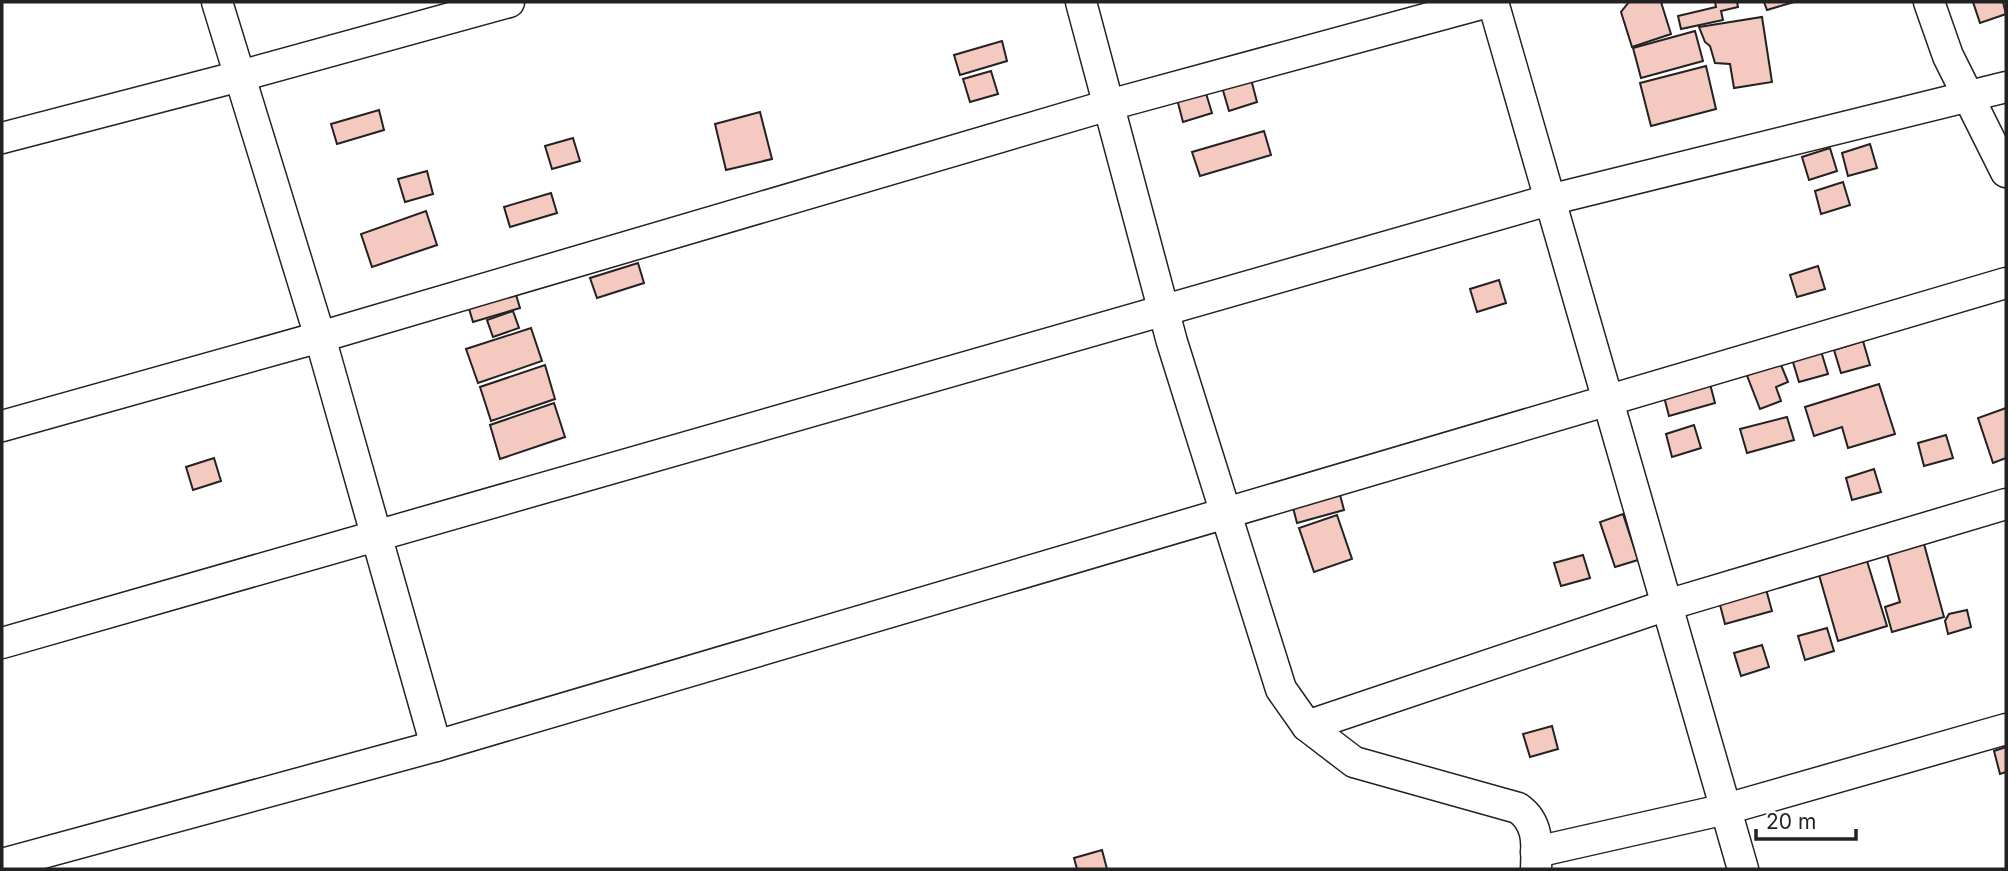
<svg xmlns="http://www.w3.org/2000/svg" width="2008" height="871" viewBox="0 0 2008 871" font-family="Inter,sans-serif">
  <rect width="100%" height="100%" fill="#fff"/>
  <g fill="#f3c9c0" stroke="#222" stroke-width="2">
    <path d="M1629 2H1661L1671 34 1632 47 1621 12Z"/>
    <path d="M1715 2H1737L1738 7 1721 11 1723 20 1681 29 1678 16 1716 7Z"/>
    <path d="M1764 2H1794L1767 10Z"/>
    <path d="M1973 2H2003L2006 14 1980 23Z"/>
    <path d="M1762 17 1772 82 1734 88 1730 64 1715 63 1710 46 1705 42 1699 27Z"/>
    <path d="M1695 31 1703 61 1641 78 1633 48Z"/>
    <path d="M1002 41 1007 61 960 75 954 55Z"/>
    <path d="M1706 66 1716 109 1651 126 1640 83Z"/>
    <path d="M991 71 998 94 970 102 963 79Z"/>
    <path d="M1251 79 1257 102 1229 111 1222 87Z"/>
    <path d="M1205 90 1212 113 1183 122 1177 99Z"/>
    <path d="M379 110 384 130 337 144 331 124Z"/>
    <path d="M760 112 772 159 726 170 715 124Z"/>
    <path d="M1264 131 1271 155 1200 176 1192 152Z"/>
    <path d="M573 138 580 161 552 169 545 146Z"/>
    <path d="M1870 144 1877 168 1848 176 1842 153Z"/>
    <path d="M1830 148 1837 171 1809 180 1802 157Z"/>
    <path d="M427 171 433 194 405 202 398 179Z"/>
    <path d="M1843 182 1850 205 1821 214 1815 191Z"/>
    <path d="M551 193 557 213 510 227 504 207Z"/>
    <path d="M426 211 437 245 372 267 361 234Z"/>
    <path d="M638 263 644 283 597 298 590 278Z"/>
    <path d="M1818 266 1825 289 1797 297 1790 275Z"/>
    <path d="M1499 280 1506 303 1477 312 1470 289Z"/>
    <path d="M514 288 520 308 473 322 467 302Z"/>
    <path d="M513 311 519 328 493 337 487 320Z"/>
    <path d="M531 328 542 361 478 383 466 349Z"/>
    <path d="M1863 341 1870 365 1841 373 1834 350Z"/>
    <path d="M1821 351 1828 374 1799 382 1792 359Z"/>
    <path d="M1779 360 1788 382 1776 387 1781 401 1760 409 1746 373Z"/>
    <path d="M545 365 555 399 491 421 480 387Z"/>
    <path d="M1709 380 1715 403 1669 416 1663 393Z"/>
    <path d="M1879 384 1895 434 1848 448 1842 427 1814 436 1805 407Z"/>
    <path d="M554 403 565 437 500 459 490 425Z"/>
    <path d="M2006 408V458L1993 463 1978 418Z"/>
    <path d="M1787 417 1794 440 1747 453 1740 429Z"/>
    <path d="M1694 425 1701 448 1672 457 1666 434Z"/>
    <path d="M1946 435 1953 458 1924 466 1918 443Z"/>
    <path d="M214 458 221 481 193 490 186 467Z"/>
    <path d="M1874 469 1881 492 1852 500 1846 478Z"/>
    <path d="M1338 487 1344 510 1297 523 1291 500Z"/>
    <path d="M1623 514 1638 560 1615 567 1600 522Z"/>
    <path d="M1337 515 1352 559 1314 572 1299 528Z"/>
    <path d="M1924 544 1944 617 1892 632 1885 607 1900 602 1887 554Z"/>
    <path d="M1583 555 1590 578 1561 586 1554 563Z"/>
    <path d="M1867 561 1887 626 1838 641 1819 575Z"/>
    <path d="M1766 589 1772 611 1725 624 1719 601Z"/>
    <path d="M1967 610 1971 627 1948 634 1945 621 1949 614Z"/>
    <path d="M1827 628 1834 651 1805 660 1798 636Z"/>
    <path d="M1762 645 1769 667 1741 676 1734 653Z"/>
    <path d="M1552 726 1558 749 1530 757 1523 734Z"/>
    <path d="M2006 747V772L2000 774 1994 751Z"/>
    <path d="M1102 850 1107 869H1077L1074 858Z"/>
  </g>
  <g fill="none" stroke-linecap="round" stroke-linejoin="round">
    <defs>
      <g id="minor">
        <path d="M217 2 320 337 436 746"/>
        <path d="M1081 2 1172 342 1281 689 1307 726 1354 762 1518 808C1539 823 1537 844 1536 869"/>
        <path d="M1493 2 1743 869"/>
        <path d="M1929 2 1948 56 2006 172"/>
        <path d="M2 138 240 76 509 2"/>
        <path d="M2 426 320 337 1109 105 1488 2"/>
        <path d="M2 643 1549 200 2006 87"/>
        <path d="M1307 726 1667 605 2006 504"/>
        <path d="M1536 852 1726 809 2006 729"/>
        <path d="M2 864 436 746 2006 283"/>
      </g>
    </defs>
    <use href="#minor" stroke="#222" stroke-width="33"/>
    <use href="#minor" stroke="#fff" stroke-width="30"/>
  </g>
  <rect width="2008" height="871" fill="none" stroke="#222222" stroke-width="7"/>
  <path d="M1756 829v10h100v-10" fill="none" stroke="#222222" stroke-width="3.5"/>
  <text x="1766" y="829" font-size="21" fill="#222222" stroke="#ffffff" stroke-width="5" paint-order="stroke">20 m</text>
</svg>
